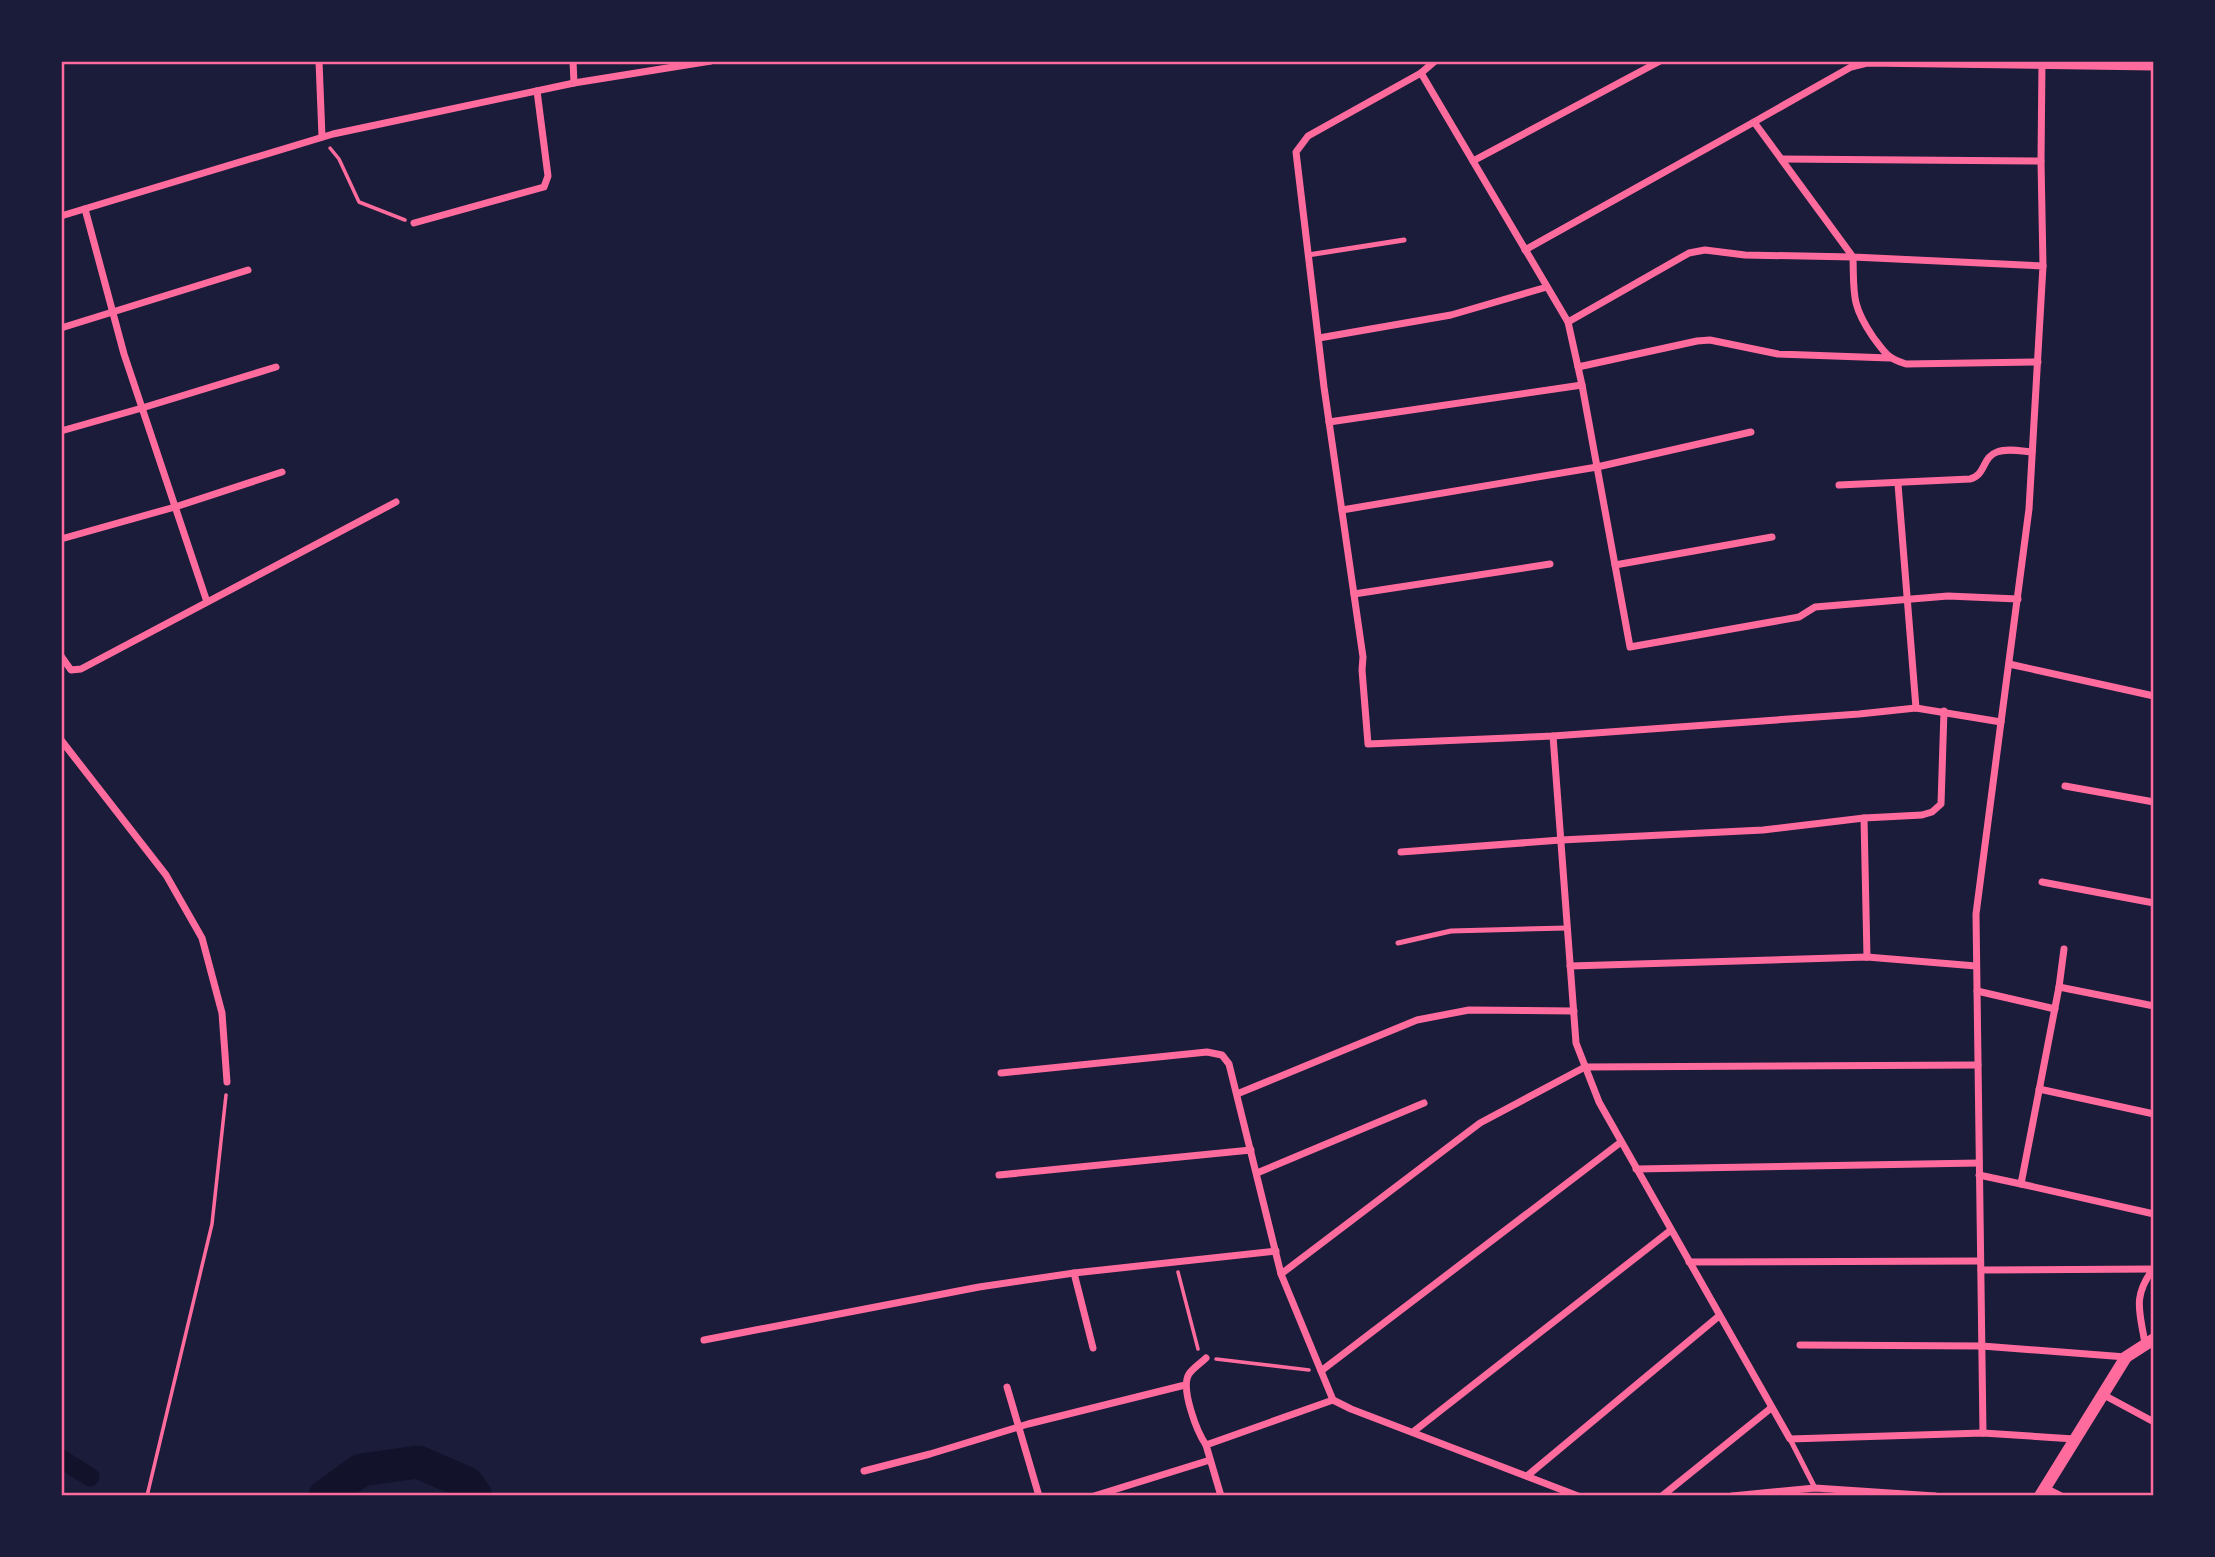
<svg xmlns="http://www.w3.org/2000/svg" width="2215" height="1557" viewBox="0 0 2215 1557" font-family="'Work Sans',sans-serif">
  <rect width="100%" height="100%" fill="#1b1b3a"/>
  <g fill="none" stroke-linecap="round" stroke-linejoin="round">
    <path stroke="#12122b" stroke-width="19" d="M61 1459 90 1477"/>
    <path stroke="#12122b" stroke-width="33" d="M325 1496 361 1470 418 1462 467 1483 476 1496"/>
    <g stroke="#ff6b9d" stroke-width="3.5">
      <path d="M330 148 339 159 359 202 405 220"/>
      <path d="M1178 1272 1198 1349"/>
      <path d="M1216 1359 1309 1370"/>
      <path d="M147 1496 212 1224 226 1095"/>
    </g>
    <g stroke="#ff6b9d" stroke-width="5">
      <path d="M1308 255 1404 240"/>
      <path d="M1398 943 1451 931 1567 928"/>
      <path d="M1790 1439 1815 1488"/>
    </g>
    <g stroke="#ff6b9d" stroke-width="7">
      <path d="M319 61 322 137"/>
      <path d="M573 61 574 83"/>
      <path d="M1421 73 1435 61"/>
      <path d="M1754 122 1851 67 1867 63 2154 67"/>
      <path d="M1781 159 2041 161 2043 266"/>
      <path d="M1473 161 1660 61"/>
      <path d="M2041 161 2042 62"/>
      <path d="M85 209 124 354 207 602"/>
      <path d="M61 216 333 134 574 83 711 61"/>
      <path d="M414 223 544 187 548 176 537 91"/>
      <path d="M1525 250 1754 122 1853 257 2043 266 2029 509 2001 722"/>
      <path d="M1568 322 1689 253 1705 250 1745 255 1853 257C1854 294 1851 305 1873 337 1885 353 1887 358 1906 364L2038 362"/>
      <path d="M61 328 248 270"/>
      <path d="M1319 338 1451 315 1547 287"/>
      <path d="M1578 367 1697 341 1710 340 1778 354 1889 358"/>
      <path d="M1329 422 1582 385"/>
      <path d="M61 431 142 408 276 367"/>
      <path d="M1898 484 1916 708"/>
      <path d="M1839 485 1970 479C1986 475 1982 457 1997 452 2007 448 2021 451 2032 452"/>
      <path d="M1342 510 1597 467 1751 432"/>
      <path d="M61 539 175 507 282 472"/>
      <path d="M1615 565 1772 537"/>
      <path d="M1354 594 1550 564"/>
      <path d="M61 656 71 670 81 669 396 502"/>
      <path d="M2009 664 2154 696"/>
      <path d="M1553 736 1576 1043 1599 1102 1790 1439 1983 1433 2074 1439"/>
      <path d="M61 740 166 875 202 938 222 1013 227 1082"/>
      <path d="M2065 786 2154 802"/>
      <path d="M1864 818 1867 957"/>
      <path d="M1401 852 1561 840 1763 830 1864 818 1922 815 1932 812 1941 804 1944 711"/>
      <path d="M2042 882 2154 903"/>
      <path d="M1570 966 1867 957 1976 966"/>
      <path d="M2059 987 2154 1006"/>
      <path d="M1977 991 2055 1009"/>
      <path d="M1001 1073 1207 1052 1222 1055 1229 1064 1281 1274 1480 1123 1585 1067 1978 1065"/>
      <path d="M2039 1089 2154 1114"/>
      <path d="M1237 1094 1417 1020 1469 1010 1574 1011"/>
      <path d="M1636 1169 1979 1163"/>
      <path d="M1257 1173 1424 1103"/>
      <path d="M999 1175 1251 1150"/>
      <path d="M1979 1175 2021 1184 2059 987 2064 949"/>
      <path d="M2021 1184 2154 1214"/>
      <path d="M1689 1262 1980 1261"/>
      <path d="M1981 1270 2153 1269"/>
      <path d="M1074 1273 1093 1348"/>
      <path d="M1281 1274 1333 1400 1351 1409 1578 1496"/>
      <path d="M704 1340 979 1287 1074 1273 1276 1251"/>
      <path d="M2145 1344C2140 1311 2132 1298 2153 1269"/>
      <path d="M1800 1345 1982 1346 2126 1357"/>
      <path d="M1206 1358C1201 1363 1193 1368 1189 1374 1180 1388 1197 1432 1206 1445L1333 1400"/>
      <path d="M1321 1371 1621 1142"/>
      <path d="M1007 1387 1039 1496"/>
      <path d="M2102 1394 2154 1422"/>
      <path d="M1413 1432 1671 1230"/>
      <path d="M1983 1433 1976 914 2001 722 1916 708 1859 714 1553 736 1368 744 1362 670 1363 657 1324 387 1296 152 1308 136 1421 73 1568 322 1582 385 1630 647 1799 617 1815 607 1948 596 2018 599"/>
      <path d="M1206 1445 1221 1496"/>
      <path d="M864 1471 930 1454 1028 1424 1185 1385"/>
      <path d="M1527 1476 1719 1316"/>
      <path d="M2045 1488 2061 1496"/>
      <path d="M1094 1496 1210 1460"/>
      <path d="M1662 1496 1771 1408"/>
      <path d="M1732 1496 1815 1488 1935 1496"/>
    </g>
    <path stroke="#ff6b9d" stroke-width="12" d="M2040 1496 2126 1357 2154 1339"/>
  </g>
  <rect width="2215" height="1557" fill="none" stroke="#1b1b3a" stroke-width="126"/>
  <rect x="63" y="63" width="2089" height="1431" fill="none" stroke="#ff6b9d" stroke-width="2.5"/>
</svg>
